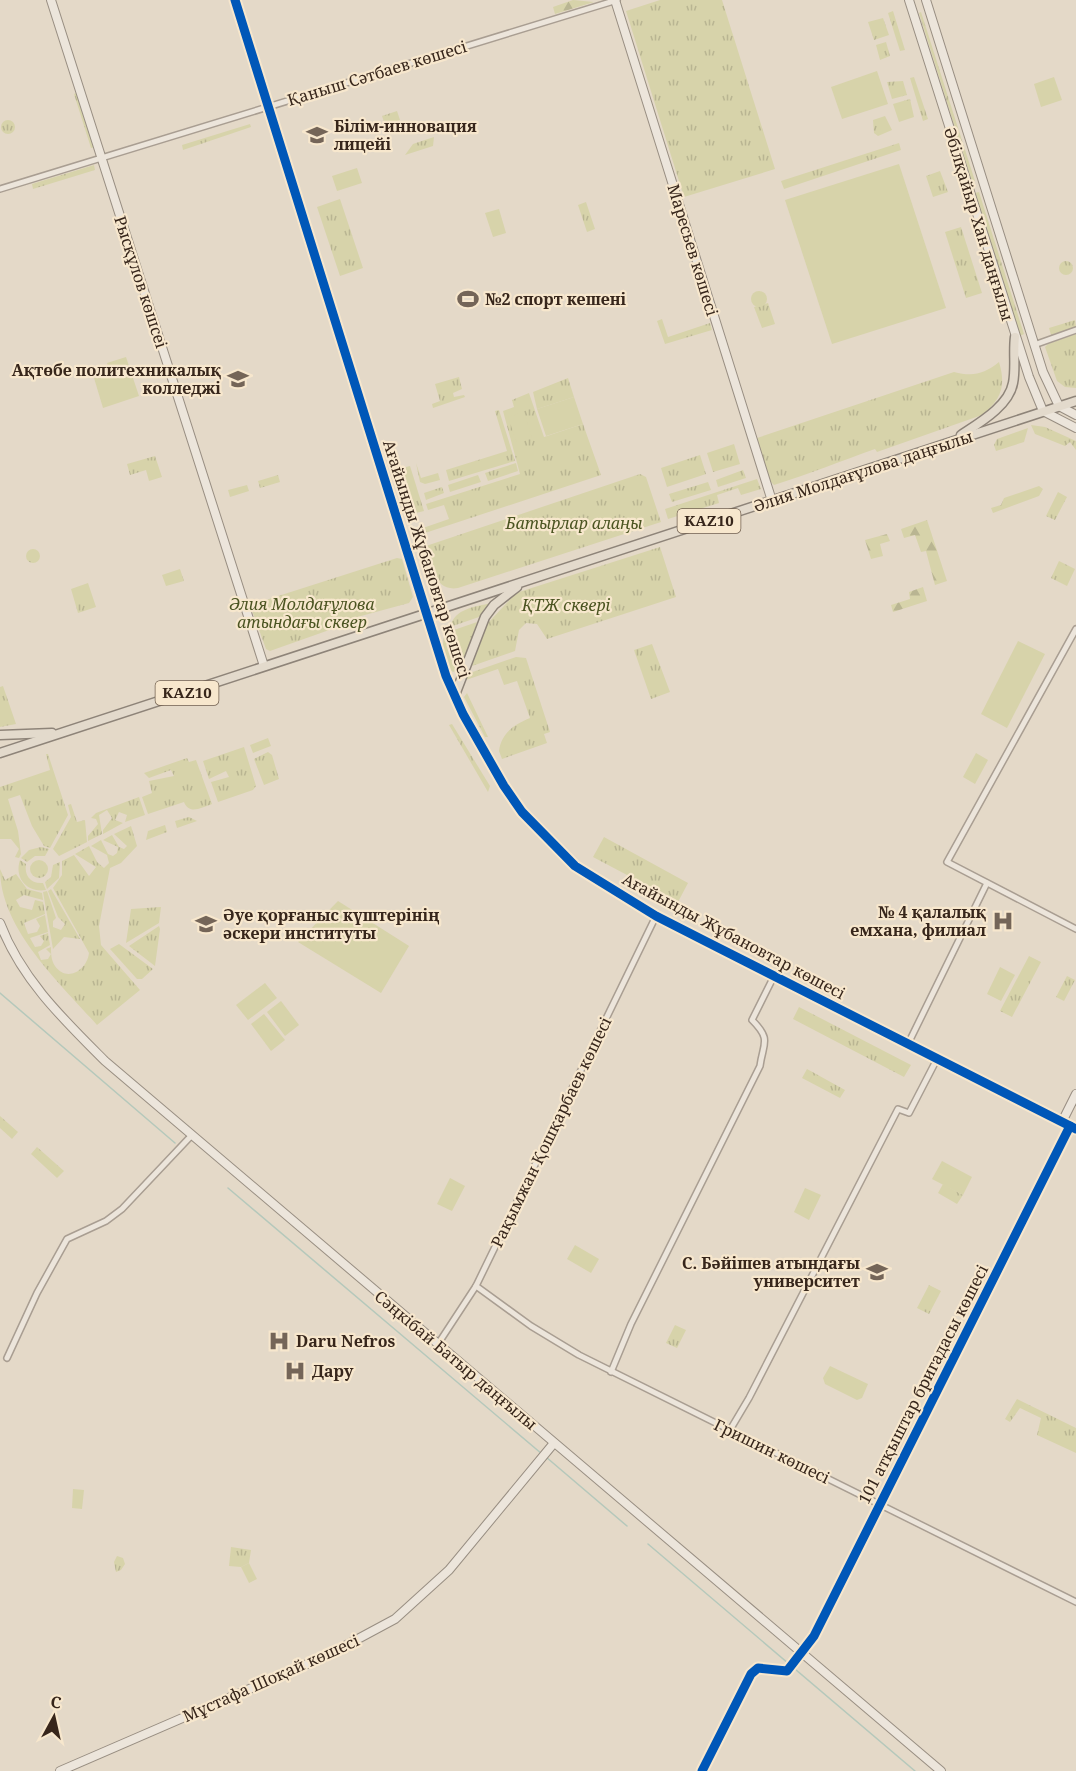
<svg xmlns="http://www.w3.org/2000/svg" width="1076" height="1771" viewBox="0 0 1076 1771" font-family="'Noto Serif',serif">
  <defs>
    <pattern id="grass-tufts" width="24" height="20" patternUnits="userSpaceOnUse" patternTransform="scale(1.5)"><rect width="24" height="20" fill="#d7d3aa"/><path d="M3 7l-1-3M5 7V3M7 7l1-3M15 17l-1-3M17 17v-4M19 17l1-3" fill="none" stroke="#b9b592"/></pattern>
    <pattern id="forest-firs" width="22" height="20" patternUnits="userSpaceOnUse" patternTransform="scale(1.5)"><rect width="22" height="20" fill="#d7d3aa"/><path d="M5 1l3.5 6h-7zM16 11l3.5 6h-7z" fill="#b9b592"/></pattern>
  </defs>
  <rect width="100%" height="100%" fill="#e4d9c8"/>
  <g fill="url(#grass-tufts)">
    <path d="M660 0H722L775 169 684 197 626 11Z"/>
    <path d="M893 11 905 50 900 51 888 13Z"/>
    <path d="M921 12 975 181 972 182 919 13Z"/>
    <path d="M883 18 889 35 874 40 868 22Z"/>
    <path d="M886 42 890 56 880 60 876 45Z"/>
    <path d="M914 77 928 119 923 121 910 78Z"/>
    <path d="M903 81 907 95 892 99 887 82Z"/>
    <path d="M76 93 79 95 96 147 91 148 74 94Z"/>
    <path d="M910 99 914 117 899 122 893 104Z"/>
    <path d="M397 111 400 120 385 125 382 116Z"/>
    <path d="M885 116 892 130 878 136 874 133 873 120Z"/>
    <circle cx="8" cy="127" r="7"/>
    <path d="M250 124 251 127 183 150 182 145Z"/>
    <path d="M434 137 433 146 405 155 413 144Z"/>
    <path d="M899 143 901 150 784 189 781 181Z"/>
    <path d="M94 165 95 170 33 189 32 184Z"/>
    <path d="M940 171 948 192 933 197 926 176Z"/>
    <path d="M979 192 1024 334 1020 336 975 193Z"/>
    <path d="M340 199 363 268 340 276 317 207Z"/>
    <path d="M586 202 595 229 587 232 578 205Z"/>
    <path d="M961 227 982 293 966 298 945 232Z"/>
    <circle cx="1066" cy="268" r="7"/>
    <path d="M768 303 775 324 762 328 754 307Z"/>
    <path d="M662 319 668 337 710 323 712 330 665 344 657 321Z"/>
    <path d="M1075 320 1076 327 1051 335 1049 328Z"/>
    <path d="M1076 334V388L1065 387 1057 381 1045 347 1048 344Z"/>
    <path d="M999 362C1006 385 1002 399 982 415L877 452 875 449C841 461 809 474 774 485L770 481 757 438 954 372C973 377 984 374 999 362Z"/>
    <path d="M459 377 462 389 453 393 454 397 464 395 465 397 433 408 432 404 440 401 435 384Z"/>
    <path d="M568 378 574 397 537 409 533 392Z"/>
    <path d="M529 393 544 437 583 424 601 475 422 534 420 529 449 519 444 505 428 510 426 504 520 474 503 411 514 407 512 400Z"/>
    <path d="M499 410 515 461 449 481 446 470 507 451 495 411Z"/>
    <path d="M1031 425 1045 427 1076 441V450L1070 442 1065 446 1035 434Z"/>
    <path d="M1028 428 1024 442 996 451 994 445 997 439Z"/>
    <path d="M734 444 740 464 713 472 707 453Z"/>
    <path d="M700 455 706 474 667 487 661 468Z"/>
    <path d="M155 456 162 477 149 481 146 470 130 475 127 464Z"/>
    <path d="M416 463 421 478 438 473 440 480 425 484 420 482Z"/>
    <path d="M516 463 518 471 488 481 485 473Z"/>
    <path d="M410 466 424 511 416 513 402 468Z"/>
    <path d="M743 470 746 478 718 487 716 480Z"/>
    <path d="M640 474 646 477 661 522 458 588C434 592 431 564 426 546Z"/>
    <path d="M278 475 280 482 260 488 258 481Z"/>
    <path d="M478 475 481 482 450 492 448 485Z"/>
    <path d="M757 479 761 489 741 495 738 488 717 495 719 503 668 519 665 509Z"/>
    <path d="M708 482 711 490 672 502 669 494Z"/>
    <path d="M247 485 249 491 230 497 228 490Z"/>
    <path d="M1039 486 1043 489 1039 496 993 513 991 508 1001 505 1004 498Z"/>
    <path d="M442 487 444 493 426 500 424 493Z"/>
    <path d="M1058 492 1067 497 1055 520 1046 516Z"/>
    <path d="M660 547 676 597 547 639 537 624 526 623 519 630 515 651 472 666 488 623 516 593Z"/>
    <circle cx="33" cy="556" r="7"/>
    <path d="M397 558 402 559 413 597 409 603 350 619 349 623 270 651 266 649 250 605Z"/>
    <path d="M1059 561 1075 569 1067 586 1051 578Z"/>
    <path d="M180 569 184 581 166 586 162 575Z"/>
    <path d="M88 583 96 607 78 613 71 589Z"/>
    <path d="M491 603 479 617 450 627C455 608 475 607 491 603Z"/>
    <path d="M477 622 463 663 451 631Z"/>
    <path d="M447 631 458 660 456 671 453 672C441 664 440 642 447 631Z"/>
    <path d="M652 644 670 692 651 699 634 650Z"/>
    <path d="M516 657 526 658 550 732 544 734 547 743 502 759 499 751C501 733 515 724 530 718L517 681 504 685 498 669 466 680 464 675Z"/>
    <path d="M3 686 16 724 0 727V687Z"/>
    <path d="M467 693 488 737H485L464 697Z"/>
    <path d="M452 724 490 786 488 792 449 725Z"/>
    <path d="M268 738 271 746 253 753 250 745Z"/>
    <path d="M244 747 256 786 253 790 218 802 211 782 229 777 226 771 209 779 203 761Z"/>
    <path d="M268 752 272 755 279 779 264 785 254 759Z"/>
    <path d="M46 754H48L68 815 50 848 44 846 32 826 20 795 8 799 18 831 21 854 19 858 15 857 19 849 11 839H0V787L50 770Z"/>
    <path d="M187 758 189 762 196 760 212 804C201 808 189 815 184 802L148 814 142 797 152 793 149 781 174 776 171 770 149 778 144 773Z"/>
    <path d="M139 797 145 815 125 822 127 815 119 812 115 820 123 823 103 834V830L112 818 107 810 99 815 102 834 88 841V836L98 824 96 819 91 818 96 813Z"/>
    <path d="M71 804 77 822 85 820 87 842 59 856 53 849 71 817 68 805Z"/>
    <path d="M189 817 197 821 177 828 175 821Z"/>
    <path d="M165 825 167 832 146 840 148 831Z"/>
    <path d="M131 826 137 846 121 863 110 868 99 926 101 945 140 990 97 1025C60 983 0 929 0 869L5 880 16 874 27 889 42 893 43 900 24 895 16 900 20 907 32 910 35 900 43 902 45 914 24 923 28 934 37 932 40 926 36 919 45 915 48 932 30 938 35 947 41 946 44 941 40 936 48 933 50 945 38 952 41 960 48 959 51 954 46 949 51 947C51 953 51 960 55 966 67 983 87 970 89 953L53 888 62 875V861L74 855 89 876 96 867 75 854 89 846 97 862 104 868 109 863 107 855 91 846 101 840 108 854 113 856 117 853 118 847 103 840 112 835 119 847 124 849 127 846 114 834Z"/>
    <path d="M604 837 688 883 678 902 593 857Z"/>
    <path d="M41 847 49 849 45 856H35L27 862 21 858 29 850Z"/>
    <circle cx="39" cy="869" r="9"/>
    <path d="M20 860 26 864C24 876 31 884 43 883L46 890C27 893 14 878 20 860Z"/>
    <path d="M60 862 59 878 47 889 45 882 51 877 53 865Z"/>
    <path d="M51 889 80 939 64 937 53 949 43 892 47 891 56 918 53 921V927L61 930 65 924 58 917 48 891Z"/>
    <path d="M161 907 159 923 126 943 131 909Z"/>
    <path d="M159 926 160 929 155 966 129 946Z"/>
    <path d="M119 944 153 969 142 979H137L110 949Z"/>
    <path d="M1029 956 1041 962 1012 1017 1000 1011Z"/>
    <path d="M1067 976 1075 980 1064 1001 1056 997Z"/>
    <path d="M799 1007 911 1065 904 1077 793 1019Z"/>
    <path d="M807 1069 845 1090 840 1098 802 1078Z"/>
    <path d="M0 1116 18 1132 12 1139 0 1128Z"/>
    <path d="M37 1147 64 1171 57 1178 31 1154Z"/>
    <path d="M943 1184 963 1195 957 1204 938 1193Z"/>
    <path d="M929 1285 941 1291 929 1314 917 1308Z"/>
    <path d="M675 1325 686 1330 677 1348 666 1343Z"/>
    <path d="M1017 1399 1076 1428V1453L1037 1435 1041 1418 1020 1408 1010 1422 1005 1419Z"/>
    <path d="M231 1547 251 1550 249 1563 241 1567 229 1566Z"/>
    <path d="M117 1556 123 1558 125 1564 121 1570 116 1572 114 1562Z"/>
  </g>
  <g fill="url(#forest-firs)">
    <path d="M573 0 594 2 555 14 553 7Z"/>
    <path d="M927 520 947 581 935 585 926 551 921 552 915 535 904 538 901 529Z"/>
    <path d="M887 534 890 541 880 544 883 556 871 559 865 540Z"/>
    <path d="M923 587 927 601 893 612 891 605 910 599 909 592Z"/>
  </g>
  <g fill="#d7d3aa">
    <path d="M877 71 888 104 842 119 831 87Z"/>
    <path d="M1054 77 1062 100 1041 107 1034 84Z"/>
    <path d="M899 164 946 308 832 344 785 200Z"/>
    <path d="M357 168 362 183 337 191 332 176Z"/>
    <path d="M499 209 506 233 493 237 485 213Z"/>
    <circle cx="759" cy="299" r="8"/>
    <path d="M126 357 139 396 103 408 94 378 110 373 107 363Z"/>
    <path d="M574 397 583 424 546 436 537 409Z"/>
    <path d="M524 412 532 438 517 443 508 417Z"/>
    <path d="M1018 641 1045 654 1007 728 981 714Z"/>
    <path d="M976 753 988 760 975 784 963 777Z"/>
    <path d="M338 901 409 946 381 993 298 942Z"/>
    <path d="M1000 967 1015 975 1001 1001 987 994Z"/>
    <path d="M265 983 277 998 248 1020 236 1005Z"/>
    <path d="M281 1001 299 1025 285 1036 267 1012Z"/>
    <path d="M264 1014 285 1040 271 1051 251 1024Z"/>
    <path d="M942 1161 972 1177 963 1195 932 1179Z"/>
    <path d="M450 1178 465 1186 452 1211 437 1204Z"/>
    <path d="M805 1188 821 1195 809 1220 794 1212Z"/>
    <path d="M575 1245 599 1259 591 1273 567 1259Z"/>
    <path d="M830 1366 868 1384 862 1398 857 1400 825 1384 823 1378Z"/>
    <path d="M73 1489 84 1490 82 1509 72 1508Z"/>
    <path d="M249 1563 257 1579 249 1583 241 1567Z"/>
  </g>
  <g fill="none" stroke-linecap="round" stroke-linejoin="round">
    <g stroke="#b5c8bb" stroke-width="1.5">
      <path d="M0 993 175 1143"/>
      <path d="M228 1188 542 1454"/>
      <path d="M546 1457 627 1526"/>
      <path d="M648 1544 915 1771"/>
    </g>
    <defs>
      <g id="street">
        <path d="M0 189 617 0"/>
        <path d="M1034 345 1076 330"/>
        <path d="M1076 629 947 862 1076 929"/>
        <path d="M908 1044 987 883"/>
        <path d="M476 1286 531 1326 579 1355 1076 1602"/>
        <path d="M438 1344 476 1286 656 916"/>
        <path d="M7 1358 37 1293 67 1239 106 1221 122 1209 191 1136"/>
        <path d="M611 1372 631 1324 760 1066C763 1043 772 1040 752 1020L774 976"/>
        <path d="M730 1430 749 1398 898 1109 909 1113 937 1059"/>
        <path d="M702 1771 751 1674 758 1668 787 1671 802 1654"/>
      </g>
      <g id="secondary">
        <path d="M51 0 264 666"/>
        <path d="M235 0 446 676 463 714 504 786 522 812 575 866 656 916 705 941 1076 1129"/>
        <path d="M615 0 772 501"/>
        <path d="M909 0 1029 377 1043 411 1076 428"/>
        <path d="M926 0 1043 372 1059 406 1076 415"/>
        <path d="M0 923C21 979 64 1020 105 1061L941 1771"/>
        <path d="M1062 1122 1076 1094"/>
        <path d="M802 1654 814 1636 1070 1126"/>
        <path d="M60 1771 328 1655 395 1619 449 1570 554 1443"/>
      </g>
      <g id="primary">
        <path d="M961 435C979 423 1009 406 1013 383 1016 369 1013 352 1015 337"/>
        <path d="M455 695 485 617 494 605 517 587"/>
        <path d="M0 735 52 733"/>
        <path d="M0 753 1076 401"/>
      </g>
    </defs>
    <use href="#street" stroke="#a99e92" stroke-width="8"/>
    <use href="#secondary" stroke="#988e82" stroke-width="10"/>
    <use href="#primary" stroke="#8e8479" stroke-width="11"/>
    <use href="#street" stroke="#ece5db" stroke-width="5"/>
    <use href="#secondary" stroke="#ece5db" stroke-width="8"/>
    <use href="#primary" stroke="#e3dacc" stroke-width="8"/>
    <defs>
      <g id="cycleway">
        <path d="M235 0 446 676 463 714 504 786 522 812 575 866 656 916 705 941 1076 1129"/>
        <path d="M702 1771 751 1674 758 1668 787 1671 814 1636 1070 1126"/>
      </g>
    </defs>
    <use href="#cycleway" stroke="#f7e7cd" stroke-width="13"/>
    <use href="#cycleway" stroke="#0057b8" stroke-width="9"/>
  </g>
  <defs>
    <symbol id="school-bare" viewBox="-9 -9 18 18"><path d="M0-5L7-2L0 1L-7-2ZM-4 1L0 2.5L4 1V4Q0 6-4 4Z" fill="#746558" stroke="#f7e7cd" stroke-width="2.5" paint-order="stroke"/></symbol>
    <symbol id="stadium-bare" viewBox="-9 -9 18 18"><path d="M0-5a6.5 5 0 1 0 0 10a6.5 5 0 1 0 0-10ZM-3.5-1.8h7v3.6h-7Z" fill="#746558" stroke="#f7e7cd" stroke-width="2.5" paint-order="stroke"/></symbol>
    <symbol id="university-bare" viewBox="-9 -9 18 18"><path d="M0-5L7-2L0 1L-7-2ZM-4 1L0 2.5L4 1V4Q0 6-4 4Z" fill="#746558" stroke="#f7e7cd" stroke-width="2.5" paint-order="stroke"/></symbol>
    <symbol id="hospital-bare" viewBox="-9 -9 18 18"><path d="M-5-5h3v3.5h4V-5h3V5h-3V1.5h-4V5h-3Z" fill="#746558" stroke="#f7e7cd" stroke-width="2.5" paint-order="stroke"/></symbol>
  </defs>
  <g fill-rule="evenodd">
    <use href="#school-bare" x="302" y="120" width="30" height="30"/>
    <use href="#stadium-bare" x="453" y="284" width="30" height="30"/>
    <use href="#university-bare" x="223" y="364" width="30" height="30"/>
    <use href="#hospital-bare" x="988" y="906" width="30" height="30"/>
    <use href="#university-bare" x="191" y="909" width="30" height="30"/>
    <use href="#university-bare" x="862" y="1257" width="30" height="30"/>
    <use href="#hospital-bare" x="264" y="1326" width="30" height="30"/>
    <use href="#hospital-bare" x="280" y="1356" width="30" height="30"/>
  </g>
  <g text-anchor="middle" stroke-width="4.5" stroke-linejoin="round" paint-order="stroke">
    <g fill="#f7e7cd" stroke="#716050" stroke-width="1.5">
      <rect x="677.5" y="509" width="63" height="24" rx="4.5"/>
      <rect x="155.5" y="681" width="63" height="24" rx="4.5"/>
    </g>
    <g font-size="15" font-weight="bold" fill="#37261b">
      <text x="709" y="526">KAZ10</text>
      <text x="187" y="698">KAZ10</text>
    </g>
    <g font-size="16" fill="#37261b" stroke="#f7e7cd">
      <text transform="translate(377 73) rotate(-17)" y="6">Қаныш Сәтбаев көшесі</text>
      <text transform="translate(979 224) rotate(73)" y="6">Әбілқайыр Хан даңғылы</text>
      <text transform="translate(693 250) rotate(73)" y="6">Маресьев көшесі</text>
      <text transform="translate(141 282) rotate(72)" y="6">Рысқұлов көшсеі</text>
      <text transform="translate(863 471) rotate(-18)" y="6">Әлия Молдағұлова даңғылы</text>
      <text transform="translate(427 559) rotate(72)" y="6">Ағайынды Жұбановтар көшесі</text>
      <text transform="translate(734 936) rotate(28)" y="6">Ағайынды Жұбановтар көшесі</text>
      <text transform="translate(551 1132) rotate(-64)" y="6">Рақымжан Қошқарбаев көшесі</text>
      <text transform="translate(456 1360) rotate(40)" y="6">Сәңкібай Батыр даңғылы</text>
      <text transform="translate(923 1384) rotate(-63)" y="6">101 атқыштар бригадасы көшесі</text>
      <text transform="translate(772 1451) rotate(26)" y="6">Гришин көшесі</text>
      <text transform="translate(271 1678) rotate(-24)" y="6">Мұстафа Шоқай көшесі</text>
    </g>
    <g font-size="16" font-weight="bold" fill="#37261b" stroke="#f7e7cd" text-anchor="start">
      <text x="334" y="132">Білім-инновация<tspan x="334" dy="18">лицейі</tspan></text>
      <text x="485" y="305">№2 спорт кешені</text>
      <text x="221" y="376" text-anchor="end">Ақтөбе политехникалық<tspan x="221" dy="18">колледжі</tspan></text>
      <text x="986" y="918" text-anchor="end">№ 4 қалалық<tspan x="986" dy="18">емхана, филиал</tspan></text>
      <text x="223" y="921">Әуе қорғаныс күштерінің<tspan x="223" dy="18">әскери институты</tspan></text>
      <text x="860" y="1269" text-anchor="end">С. Бәйішев атындағы<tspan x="860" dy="18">университет</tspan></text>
      <text x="296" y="1347">Daru Nefros</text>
      <text x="312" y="1377">Дару</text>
    </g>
    <g font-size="16" font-style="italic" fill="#4b5421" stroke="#f7e7cd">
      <text x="574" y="529">Батырлар алаңы</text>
      <text x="302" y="610">Әлия Молдағұлова<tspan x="302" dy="18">атындағы сквер</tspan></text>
      <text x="566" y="611">ҚТЖ сквері</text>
    </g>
  </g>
  <g transform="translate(54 1717) rotate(8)" stroke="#f7e7cd" stroke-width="4.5" paint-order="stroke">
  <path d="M0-4.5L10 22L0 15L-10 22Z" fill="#37261b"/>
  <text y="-9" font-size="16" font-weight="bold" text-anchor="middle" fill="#37261b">С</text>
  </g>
</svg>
